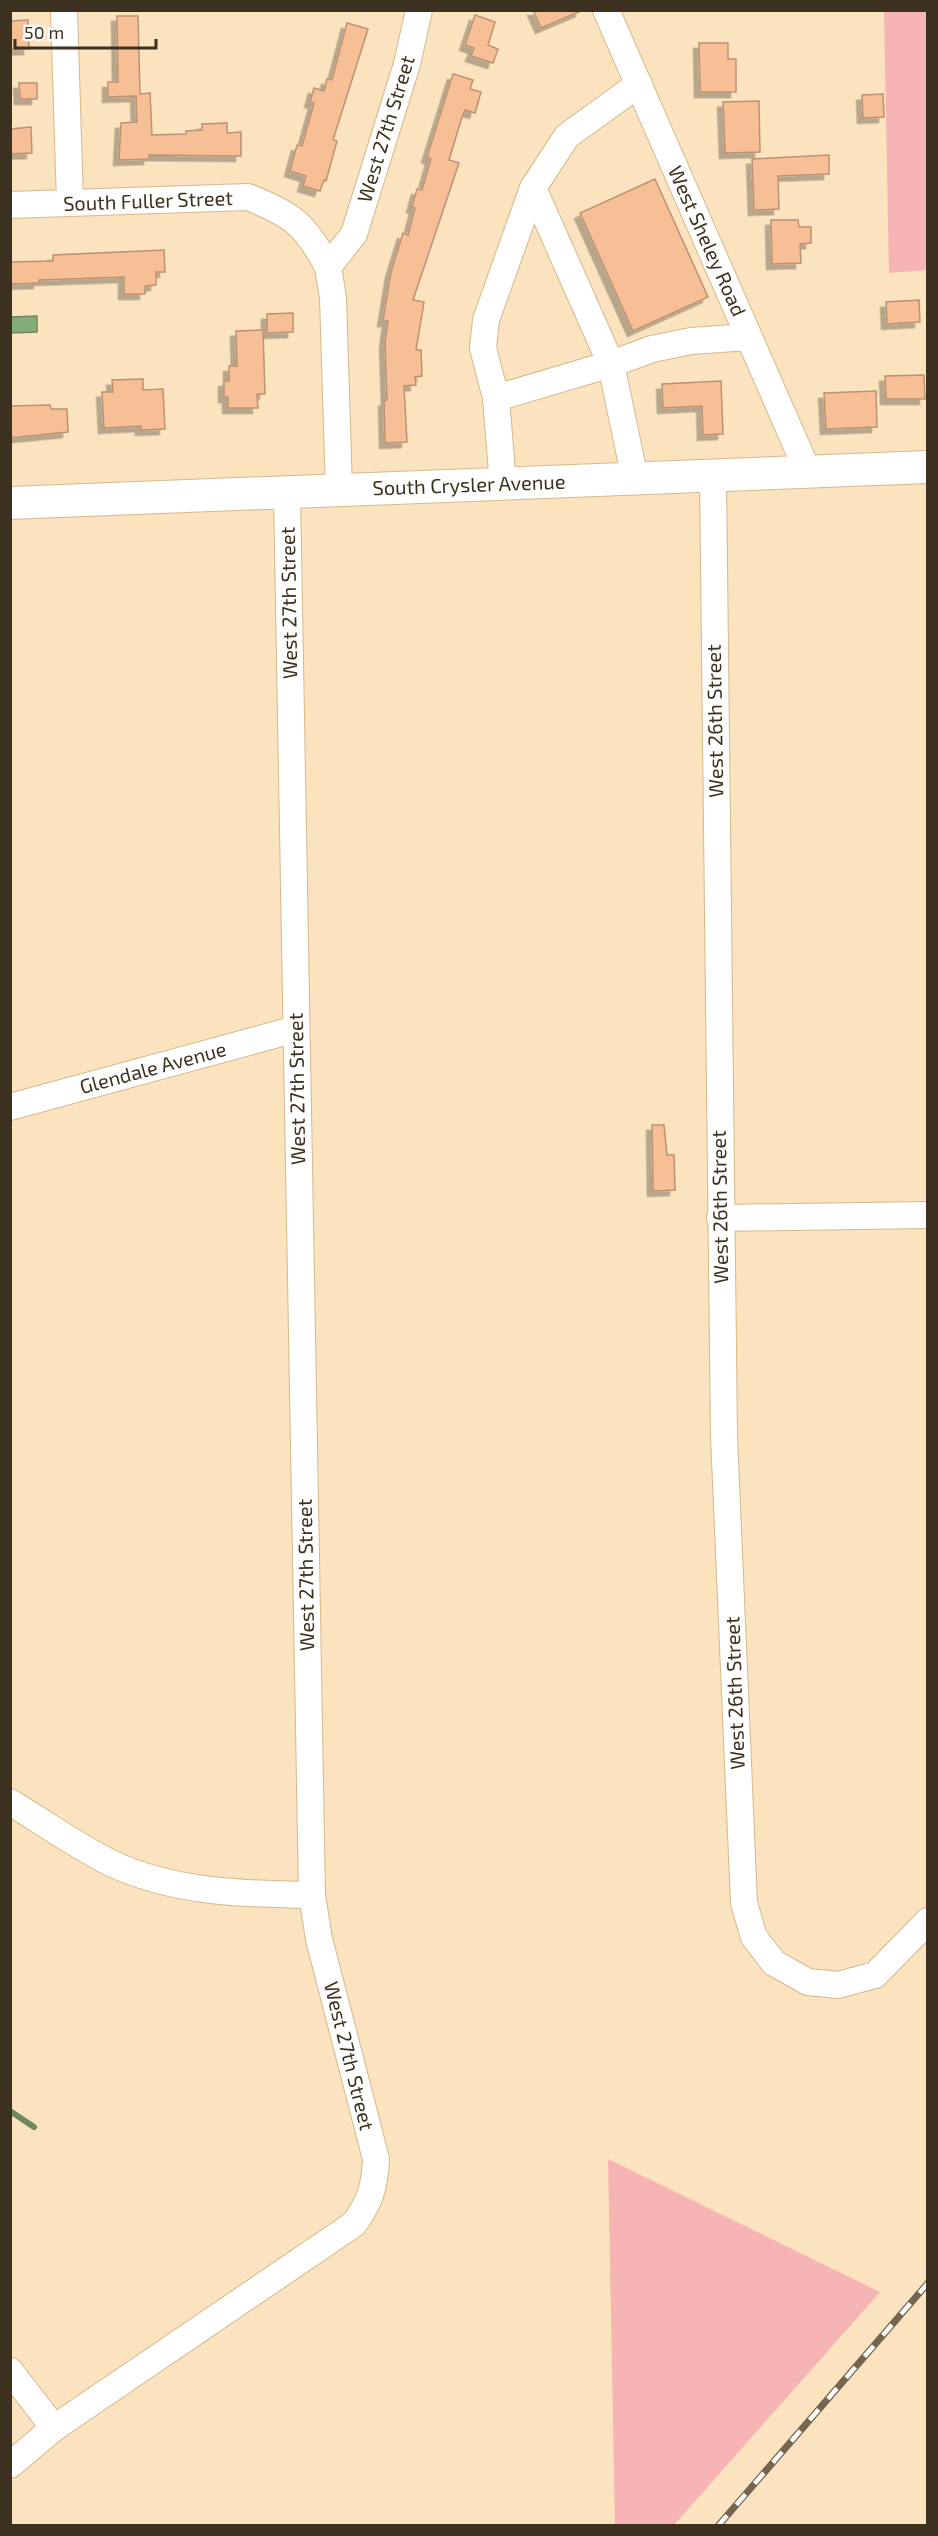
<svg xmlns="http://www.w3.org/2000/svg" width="938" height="2536" viewBox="0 0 938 2536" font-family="'Exo 2',sans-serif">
  <defs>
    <filter id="shadow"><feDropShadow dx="-5.5" dy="5.5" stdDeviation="0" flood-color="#0004"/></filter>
  </defs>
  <rect width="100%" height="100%" fill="#fbe3bf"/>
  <g fill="#f7b4b5">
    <path d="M884 11H927V270L889 273Z"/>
    <path d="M608 2159 880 2292 674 2525H615Z"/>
  </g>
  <path fill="#86ad79" stroke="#70885e" stroke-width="1.5" d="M37 316V332L11 333V317Z"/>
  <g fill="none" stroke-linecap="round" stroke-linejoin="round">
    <path stroke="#70885e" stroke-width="6" d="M10 2111 34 2127"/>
  </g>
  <g fill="#f7bf95" stroke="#bc9272" stroke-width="1.5" filter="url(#shadow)">
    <path d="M533 10H581V11L541 28Z"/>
    <path d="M475 15 495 22 488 45 498 49 493 63 471 56 474 48 465 45Z"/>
    <path d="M117 16H138L140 94 150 93 152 135 186 134V131L202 130V124L227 123V133L241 132V156L149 155V159L119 160 121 123 137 122 136 96 108 97V82H118Z"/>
    <path d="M28 20 29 49 10 50V21Z"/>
    <path d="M347 23 368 29 333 140 337 141 326 181 324 180 320 191 303 186 306 176 290 171 297 145 302 146 314 103 310 102 314 88 324 91 327 79 332 80Z"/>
    <path d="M699 43H728V59H736V92H700Z"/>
    <path d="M453 74 473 80 470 89 481 92 475 113 465 110 461 120 449 160 459 163 413 300 424 302 416 350H421L422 376 415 377 416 385 404 386 407 442 385 443 384 401 387 400 385 342 388 321H383L391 272 403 233 408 235 415 208 412 207 417 189 422 190 431 159 427 157Z"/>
    <path d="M19 83H37V99H20Z"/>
    <path d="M883 94 884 117 863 118 862 95Z"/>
    <path d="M759 101 760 152 725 153 723 102Z"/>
    <path d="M31 127 32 153 10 154V129Z"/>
    <path d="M829 155V174L778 176 779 209 754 210 752 159Z"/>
    <path d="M655 179 708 297 633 331 580 213Z"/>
    <path d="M771 220H798L799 227H811V243L800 244 801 263 772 264Z"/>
    <path d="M164 250 165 272H156V285L145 286V294H124V277L39 280V283L10 284V262L53 261V255Z"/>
    <path d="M919 300 920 322 887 324 886 302Z"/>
    <path d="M293 313V332L267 333V314Z"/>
    <path d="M263 330 265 394H257L258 408H228V397H224V381H229V366H237L236 331Z"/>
    <path d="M924 375 925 399H886L885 376Z"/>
    <path d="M143 379V390L163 389 165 429 141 430V426L104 428 102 392H113L112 380Z"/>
    <path d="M721 381 723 434 703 435 702 406 663 408 662 384Z"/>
    <path d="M876 391 877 427 826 429 824 393Z"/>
    <path d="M50 405 51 409H67L68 432 10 438V406Z"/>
    <path d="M652 1125H664L667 1155H674L675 1190 653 1191Z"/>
  </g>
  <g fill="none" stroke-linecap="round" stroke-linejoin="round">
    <defs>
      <g id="minor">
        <path d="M64 10 70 203"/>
        <path d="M606 10 808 472"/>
        <path d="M533 188 611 364 635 479"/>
        <path d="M10 205 248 197C293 215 305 224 328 267"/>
        <path d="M496 398 611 364 652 349 691 341 749 337"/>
        <path d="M713 476 724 1436 744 1903 754 1937 774 1963 808 1982 838 1985 875 1975 928 1921"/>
        <path d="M503 484 496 398 483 348 486 320 533 188 567 136 639 84"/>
        <path d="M339 490 333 298 328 267 354 234 407 64 419 10"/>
        <path d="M10 1107 296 1029"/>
        <path d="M720 1218 928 1215"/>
        <path d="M10 1802C44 1823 78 1847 113 1864 176 1893 245 1894 312 1895"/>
        <path d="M10 2371 54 2428"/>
        <path d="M10 2465 54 2428 354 2224C370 2202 375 2186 376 2159L319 1939 312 1895 287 493"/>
      </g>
      <path id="major" d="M10 503 928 467"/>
    </defs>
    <use href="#minor" stroke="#d5b88b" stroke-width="28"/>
    <use href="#major" stroke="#d5b88b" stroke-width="34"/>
    <use href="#minor" stroke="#fff" stroke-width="26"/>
    <use href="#major" stroke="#fff" stroke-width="32"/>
    <defs>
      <path id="rail" d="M718 2526 928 2283"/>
    </defs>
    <use href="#rail" stroke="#75654e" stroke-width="7"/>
    <use href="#rail" stroke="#fff" stroke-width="4.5" stroke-dasharray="14" stroke-linecap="butt"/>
  </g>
  <g text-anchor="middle" stroke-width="5" stroke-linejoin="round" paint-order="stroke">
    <g font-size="20" fill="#3c301e" stroke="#fff">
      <text transform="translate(386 129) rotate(-73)" y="7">West 27th Street</text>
      <text transform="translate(148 201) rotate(-2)" y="7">South Fuller Street</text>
      <text transform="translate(707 241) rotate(66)" y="7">West Sheley Road</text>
      <text transform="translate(469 485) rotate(-2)" y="7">South Crysler Avenue</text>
      <text transform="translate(289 603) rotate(-91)" y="7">West 27th Street</text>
      <text transform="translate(715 721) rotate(-91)" y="7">West 26th Street</text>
      <text transform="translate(153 1068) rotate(-15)" y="7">Glendale Avenue</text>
      <text transform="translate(297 1089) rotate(-91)" y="7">West 27th Street</text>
      <text transform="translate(720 1207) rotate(-91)" y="7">West 26th Street</text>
      <text transform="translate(306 1575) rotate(-91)" y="7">West 27th Street</text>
      <text transform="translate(735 1693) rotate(-92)" y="7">West 26th Street</text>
      <text transform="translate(349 2056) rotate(76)" y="7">West 27th Street</text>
    </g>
  </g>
  <rect width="938" height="2536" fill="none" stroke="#3c301e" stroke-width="24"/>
  <path d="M15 39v9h141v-9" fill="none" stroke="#3c301e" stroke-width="3"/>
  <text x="24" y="39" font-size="18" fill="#3c301e" stroke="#ffffff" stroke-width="4.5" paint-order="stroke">50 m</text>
</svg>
